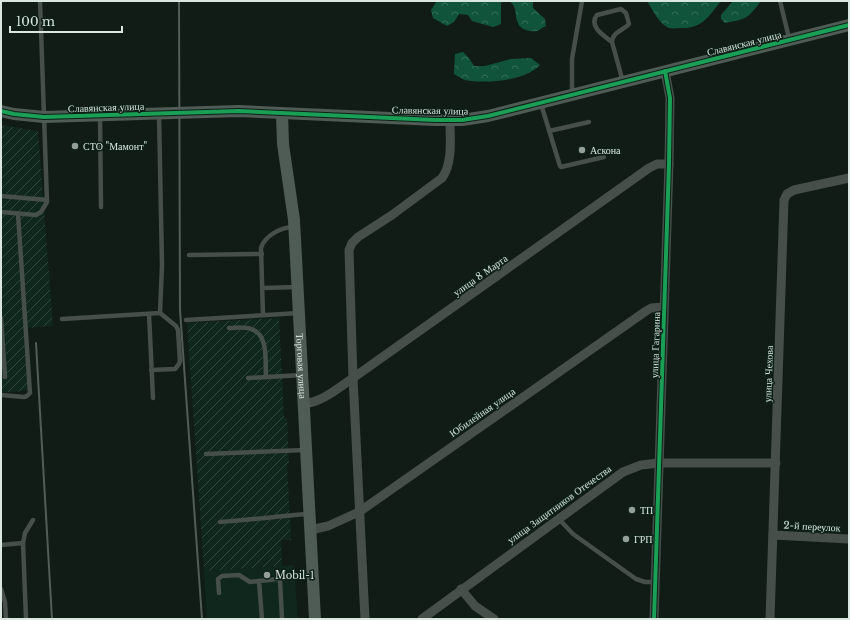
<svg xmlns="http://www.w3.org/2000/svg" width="850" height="620" viewBox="0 0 850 620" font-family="'Libre Baskerville',serif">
  <defs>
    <pattern id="industrial-furrows" width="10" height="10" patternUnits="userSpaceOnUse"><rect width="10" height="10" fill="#0f271c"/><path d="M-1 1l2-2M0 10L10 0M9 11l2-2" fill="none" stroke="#31463d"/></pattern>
    <pattern id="forest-crowns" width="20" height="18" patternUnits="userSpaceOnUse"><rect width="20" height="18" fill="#10553b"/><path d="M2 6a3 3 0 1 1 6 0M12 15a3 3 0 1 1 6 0" fill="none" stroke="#326d57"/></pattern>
  </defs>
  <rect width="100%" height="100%" fill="#111c17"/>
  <path fill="#0f271c" d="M294 565 298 619H207L204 571Z"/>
  <g fill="url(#industrial-furrows)">
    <path d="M1 125 38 131 53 326 27 328 31 390 12 392H1Z"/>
    <path d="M279 318 284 418H287L289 464 287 465 291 540H281L282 566 204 571 187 323Z"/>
  </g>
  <g fill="url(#forest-crowns)">
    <path d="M439 1H502L501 4V24L493 27 472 21 468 15 459 14 454 22 447 26 433 18 431 10 436 2Z"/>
    <path d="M509 1H533V8L545 19 546 26C543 27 540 30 537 31 531 32 520 30 518 23 514 15 518 7 509 1Z"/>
    <path d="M647 1H721C709 16 702 29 681 28 678 28 672 29 669 28 659 24 652 9 647 1Z"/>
    <path d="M733 1H761C748 18 747 19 725 23L721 19V15Z"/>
    <path d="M463 52 469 58 474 66H485L511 59 531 58 540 65C525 81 486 84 465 80 462 79 458 76 454 74L455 54Z"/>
  </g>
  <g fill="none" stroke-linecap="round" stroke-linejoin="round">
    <g stroke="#464f4a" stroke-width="4.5">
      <path d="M780 1 789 38"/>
      <path d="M612 42C604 36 588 26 597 15L621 9 626 13 629 24C623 31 613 31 612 42L623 82"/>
      <path d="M572 93V59L582 1"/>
      <path d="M541 104 560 166 561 167 604 157"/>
      <path d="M100 117 101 207"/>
      <path d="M549 131 589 122"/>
      <path d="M1 196 47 200"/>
      <path d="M1 212 36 215 41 212 47 202 40 1"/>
      <path d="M189 255 262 254"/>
      <path d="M263 288 297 287"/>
      <path d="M149 314 153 398"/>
      <path d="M263 315 261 248C265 235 282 227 294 227"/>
      <path d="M1 318 5 377"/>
      <path d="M62 319 160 313 162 265 159 115"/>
      <path d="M186 320 299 313"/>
      <path d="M229 328C236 328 245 326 251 329 269 334 265 362 266 377"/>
      <path d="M151 370 175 369 179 364 180 361 178 330 176 326 160 313"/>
      <path d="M248 378 302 375"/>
      <path d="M1 395 24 397 27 396 30 393 18 214"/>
      <path d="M206 454 305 450"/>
      <path d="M558 518 573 534 636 579 645 582H655"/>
      <path d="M220 522C250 520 279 516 308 514"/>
      <path d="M1 545 23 543"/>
      <path d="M280 580 282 619"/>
      <path d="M1 589 5 602 6 619"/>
      <path d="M219 593 218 579 222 576 239 575 250 582 259 581"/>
      <path d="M26 619 23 543 25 533 33 520"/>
      <path d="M262 619 259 581C277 580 294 576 313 575"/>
    </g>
    <g stroke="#464f4a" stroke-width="9">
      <path d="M303 404C322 402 337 389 353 378L649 168 657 164H669"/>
      <path d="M310 530 328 526 359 512 646 311 651 308 664 307"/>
      <path d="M773 535 849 539"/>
      <path d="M461 589 475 606 494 619"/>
      <path d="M365 619 353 378 349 250 352 243 358 237 392 215 442 178C453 163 450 139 450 120"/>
      <path d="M422 619 623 472 641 465 659 463H776"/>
      <path d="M654 619 669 164 670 98 665 71"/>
      <path d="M770 619 784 200 787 194 794 190 849 178"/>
    </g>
    <g stroke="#4f5b55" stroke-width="12">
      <path d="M1 111 14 114 44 117 239 111 435 120H462L488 116 849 25"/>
      <path id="s1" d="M282 113 283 144 294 220 315 619"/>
    </g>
    <g stroke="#525c58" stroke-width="2">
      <path d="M179 1 180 310 202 619"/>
      <path d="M36 343 52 619"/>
    </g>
    <defs>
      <g id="cycleway">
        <path d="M1 111 14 114 44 117 239 111 435 120H462L488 116 849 25"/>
        <path d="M654 619 669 164 670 98 665 71"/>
      </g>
    </defs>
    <use href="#cycleway" stroke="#0d2017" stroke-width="6"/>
    <use href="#cycleway" stroke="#1a9f57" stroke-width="4"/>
  </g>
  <g fill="#949f9a" stroke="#0d2017" stroke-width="1.5">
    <circle cx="75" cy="146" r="4"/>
    <circle cx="582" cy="150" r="4"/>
    <circle cx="632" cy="510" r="4"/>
    <circle cx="626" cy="539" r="4"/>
    <circle cx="267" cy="575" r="4"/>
  </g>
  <g text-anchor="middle" stroke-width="3" stroke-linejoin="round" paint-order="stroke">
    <g font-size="10" fill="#dae6e0" stroke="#0d2017">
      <text transform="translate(744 43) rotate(-14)" y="4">Славянская улица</text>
      <text transform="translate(106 107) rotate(-2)" y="4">Славянская улица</text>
      <text transform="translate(430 110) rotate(1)" y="4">Славянская улица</text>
      <text transform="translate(480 275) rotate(-35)" y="4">улица 8 Марта</text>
      <text transform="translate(655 345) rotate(-88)" y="4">улица Гагарина</text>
      <text dy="4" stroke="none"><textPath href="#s1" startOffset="254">Торговая улица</textPath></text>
      <text transform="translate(768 374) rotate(-88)" y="4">улица Чехова</text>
      <text transform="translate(482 412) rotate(-35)" y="4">Юбилейная улица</text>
      <text transform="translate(559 504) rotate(-36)" y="4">улица Защитников Отечества</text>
      <text transform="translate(812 526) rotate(3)" y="4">2-й переулок</text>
    </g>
    <g font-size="10" fill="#dae6e0" stroke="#0d2017" text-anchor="start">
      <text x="83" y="150">СТО "Мамонт"</text>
      <text x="590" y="154">Аскона</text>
      <text x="640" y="514">ТП</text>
      <text x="634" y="543">ГРП</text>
      <text x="275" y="579">Mobil-1</text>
    </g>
  </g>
  <rect width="850" height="620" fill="none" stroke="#dae6e0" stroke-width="4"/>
  <path d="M10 26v6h112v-6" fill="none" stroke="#dae6e0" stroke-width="2"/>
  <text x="16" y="26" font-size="12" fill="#dae6e0" stroke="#0d2017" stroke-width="3" paint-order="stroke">100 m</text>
</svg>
